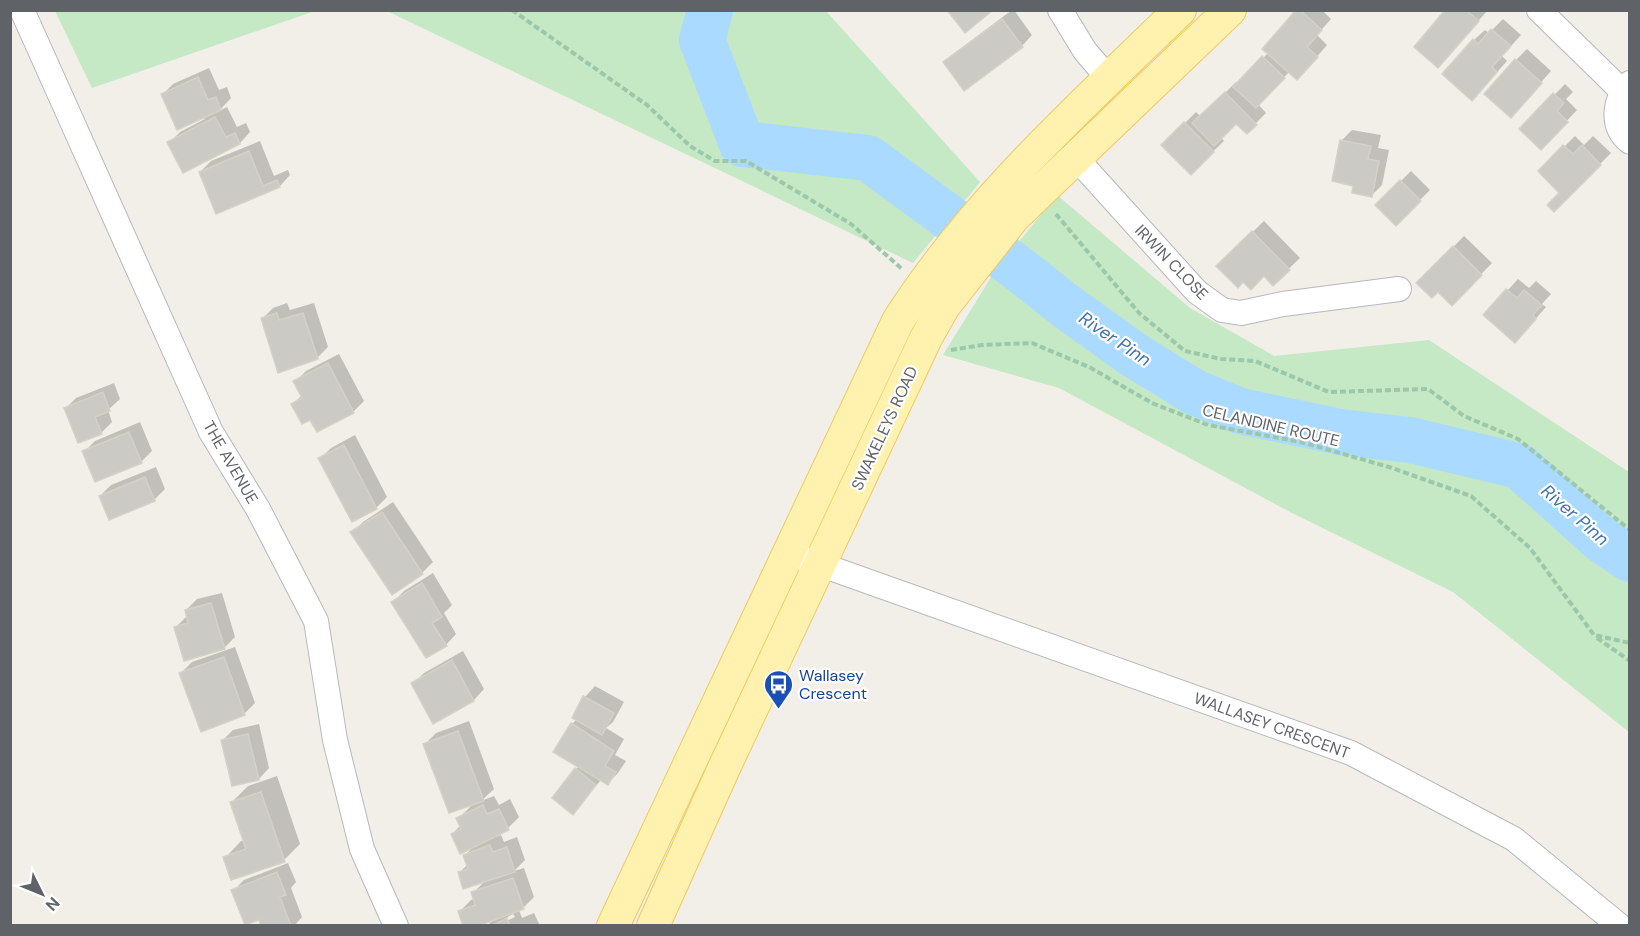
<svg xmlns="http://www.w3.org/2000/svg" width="1640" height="936" viewBox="0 0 1640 936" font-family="'DM Sans',sans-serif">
  <rect width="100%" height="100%" fill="#f1efe8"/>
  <g fill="#c5e8c5">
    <path d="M55 11H315L92 88Z"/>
    <path d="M387 11H826L980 182 913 263Z"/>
    <path d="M1057 195 1190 308 1274 356 1429 340 1629 472V732L1453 592 1290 512 1059 388 943 355 993 274Z"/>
  </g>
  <g fill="#0003">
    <path d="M1012 10H1014L1032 35 1022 46 945 63 956 52Z"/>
    <path d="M1298 10H1322L1331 19 1317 35 1327 45 1308 67 1290 71 1258 104 1266 113 1247 132 1236 122 1221 137 1224 141 1191 173 1163 145 1196 112 1201 117 1236 82 1238 84 1269 52Z"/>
    <path d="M1339 10H1359L1339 12Z"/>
    <path d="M1447 10H1488L1448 55Z"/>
    <path d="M1503 19 1521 35 1502 56 1507 61 1483 88 1474 40 1485 30 1489 33Z"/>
    <path d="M1527 49 1551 71 1521 105 1516 60Z"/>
    <path d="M209 68 219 90 227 87 231 98 219 111 227 107 237 127 246 123 250 132 240 143 184 171 169 143 180 132 205 119 163 94 173 84Z"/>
    <path d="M1565 84 1573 92 1566 99 1577 110 1541 148 1521 129Z"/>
    <path d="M1352 130 1381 135 1378 148 1389 150 1382 185 1371 196 1355 185 1341 141Z"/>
    <path d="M1575 136 1584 145 1593 136 1611 153 1554 210 1562 193 1540 171Z"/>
    <path d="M260 141 274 176 288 170 290 175 280 186 217 212 200 172 211 161Z"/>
    <path d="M1411 171 1430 190 1396 224 1377 205Z"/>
    <path d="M1264 221 1300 258 1273 284 1264 274 1243 280 1218 266Z"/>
    <path d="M1464 236 1492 263 1452 304 1438 290 1418 283Z"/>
    <path d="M1518 279 1529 288 1536 281 1551 294 1542 304 1546 307 1526 330 1485 315Z"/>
    <path d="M287 303 290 310 314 303 328 347 317 358 262 319 273 308Z"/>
    <path d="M339 354 364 401 353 412 311 418 293 404 302 395 295 382 306 371Z"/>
    <path d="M114 383 120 399 108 410 112 422 101 433 66 408 76 398Z"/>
    <path d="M140 422 152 451 141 462 84 452 95 441Z"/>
    <path d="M355 435 387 497 377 507 353 520 320 459 331 448Z"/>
    <path d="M156 467 165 489 154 500 100 496 111 485Z"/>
    <path d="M393 502 433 562 422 573 352 533 363 522Z"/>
    <path d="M433 573 452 605 444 613 456 634 446 645 393 602 404 591Z"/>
    <path d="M222 593 235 637 224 648 176 627 187 616 186 610 197 599Z"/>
    <path d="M235 647 255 703 244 714 181 673 192 662Z"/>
    <path d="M463 651 484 689 474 700 434 722 413 684 424 673Z"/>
    <path d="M595 686 624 702 613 722 606 728 624 739 615 755 626 761 618 773 607 784 601 780 573 813 576 769 579 766 572 724 577 719 585 697Z"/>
    <path d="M469 721 494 789 481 801 494 796 499 805 510 799 519 817 508 828 491 837 492 838 501 835 504 842 517 837 525 860 514 871 524 868 534 897 523 908 519 910 522 918 534 913 540 926H496L515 917 513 914 492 926H487L495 918 460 911 471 900 475 899 473 893 485 881 459 873 468 864 465 855 474 846 452 834 461 825 458 819 474 803 425 744 436 733Z"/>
    <path d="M259 724 269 768 259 779 222 741 233 730Z"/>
    <path d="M277 776 300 844 284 860 225 858 241 841 245 840 232 802 248 786Z"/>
    <path d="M288 863 296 882 291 888 302 917 294 926H262L259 918 233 891 244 880Z"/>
  </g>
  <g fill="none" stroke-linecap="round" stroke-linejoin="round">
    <path stroke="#aadaff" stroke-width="46" d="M710 10 702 40 742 144 868 158 1019 269 1067 307 1134 355 1194 392 1240 411 1340 432 1410 440 1519 466 1603 541 1630 559"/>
  </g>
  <g fill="#cccac5" stroke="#d6d1c6" stroke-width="1.5">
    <path d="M947 10H993L965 33Z"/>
    <path d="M1296 10H1300L1322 30 1307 47 1318 57 1297 80 1262 49Z"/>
    <path d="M1445 10H1466L1479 21 1438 68 1414 47Z"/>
    <path d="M1002 19 1023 47 964 91 943 62Z"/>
    <path d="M1491 29 1511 46 1492 67 1497 72 1472 101 1442 74 1473 39 1478 44Z"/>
    <path d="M1262 56 1285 78 1256 108 1233 87Z"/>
    <path d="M1515 59 1542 83 1511 118 1484 94Z"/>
    <path d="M198 77 208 100 216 97 221 110 177 130 161 94Z"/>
    <path d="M1225 92 1257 125 1247 134 1236 124 1214 146 1192 123Z"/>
    <path d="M1553 93 1564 103 1557 111 1568 122 1541 150 1519 129Z"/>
    <path d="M215 117 226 137 235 133 240 144 183 173 167 142Z"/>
    <path d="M1184 122 1214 152 1191 175 1161 145Z"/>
    <path d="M1340 140 1371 146 1368 159 1379 161 1372 197 1352 193 1353 186 1332 181Z"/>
    <path d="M1563 145 1573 154 1582 145 1601 165 1554 212 1547 205 1559 193 1538 171Z"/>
    <path d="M249 151 263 186 277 180 280 187 216 214 199 172Z"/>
    <path d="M1400 180 1421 201 1396 226 1375 205Z"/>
    <path d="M1252 231 1290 270 1273 286 1264 276 1251 290 1243 282 1238 288 1216 266Z"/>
    <path d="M1453 246 1482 275 1452 306 1438 292 1432 298 1416 283Z"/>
    <path d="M1506 289 1517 298 1524 290 1542 305 1533 315 1536 319 1515 343 1483 315Z"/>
    <path d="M277 313 279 320 303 313 318 359 278 373 261 318Z"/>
    <path d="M328 363 354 413 317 432 310 420 302 424 291 404 302 398 293 381Z"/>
    <path d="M103 392 110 411 95 417 102 434 78 443 64 408Z"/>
    <path d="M129 432 142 463 95 482 82 451Z"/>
    <path d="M344 445 377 509 352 522 318 458Z"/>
    <path d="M145 477 155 501 109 520 99 496Z"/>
    <path d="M382 512 423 574 392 595 350 532Z"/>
    <path d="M422 583 442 617 432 623 447 646 426 658 391 602Z"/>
    <path d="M211 603 225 649 184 661 174 627 188 623 185 610Z"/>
    <path d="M224 657 245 715 201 732 179 673Z"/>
    <path d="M452 660 474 701 433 724 411 683Z"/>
    <path d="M583 696 614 713 602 735 572 718Z"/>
    <path d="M571 723 614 751 605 766 616 772 608 785 553 752Z"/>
    <path d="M458 731 484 801 449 813 423 744Z"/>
    <path d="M248 734 259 780 232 786 221 740Z"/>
    <path d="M575 768 596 785 573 815 552 798Z"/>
    <path d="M261 792 285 862 231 880 223 857 246 849 230 802Z"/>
    <path d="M483 805 487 814 499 809 509 830 460 854 451 834 461 829 456 818Z"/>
    <path d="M490 845 493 852 507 847 515 872 463 889 458 872 468 869 463 855Z"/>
    <path d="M277 872 286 895 280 897 291 926H261L259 920 245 925 231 890Z"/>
    <path d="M513 878 524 909 478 926H463L458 911 475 905 471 892Z"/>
    <path d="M507 918 510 926H492Z"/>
  </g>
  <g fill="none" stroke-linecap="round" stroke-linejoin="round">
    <defs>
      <g id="minor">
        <path d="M22 10 211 432 258 509 316 621 335 740 362 849 396 926"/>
        <path d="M1060 10 1085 51 1109 79"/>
        <path d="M1539 10 1622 91"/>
        <path d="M1630 83C1614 100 1610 126 1630 142"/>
        <path d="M1076 158 1197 292 1222 310 1241 313 1283 304 1399 289"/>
        <path d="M805 559 1351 753 1514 839 1620 926"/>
      </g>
      <g id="major">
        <path d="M613 926 898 321C974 202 1080 107 1180 10"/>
        <path d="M653 926 724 768 926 338 944 306 1014 217 1230 10"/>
      </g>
    </defs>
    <use href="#minor" stroke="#b5b8bc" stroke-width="26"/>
    <use href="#major" stroke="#f2c960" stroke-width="34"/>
    <g stroke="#9cc7a9" stroke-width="4" stroke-dasharray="6 3" stroke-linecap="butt">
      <path d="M512 10 647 105 690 146 715 161H746L851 224 902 269"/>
      <path d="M1056 214 1139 313 1185 351 1221 359 1255 361 1329 392 1428 389 1464 416 1518 439 1630 530"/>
      <path d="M951 350 982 345 1032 343 1089 367 1152 403 1208 425 1301 442 1389 467 1471 496 1530 548 1594 635 1630 643"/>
      <path d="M1597 638 1630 661"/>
    </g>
    <use href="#minor" stroke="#fff" stroke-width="24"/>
    <use href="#major" stroke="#fff2af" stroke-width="32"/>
  </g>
  <defs>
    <symbol id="bus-pin" viewBox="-11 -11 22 30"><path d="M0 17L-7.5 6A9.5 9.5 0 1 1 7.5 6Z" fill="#1a4fb4" stroke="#fff"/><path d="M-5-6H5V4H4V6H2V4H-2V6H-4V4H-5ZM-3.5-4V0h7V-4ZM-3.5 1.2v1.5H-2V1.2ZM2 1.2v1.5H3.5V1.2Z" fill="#fff"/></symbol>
  </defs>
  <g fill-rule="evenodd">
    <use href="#bus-pin" x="762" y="668" width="33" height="45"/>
  </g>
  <g text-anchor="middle" stroke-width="4.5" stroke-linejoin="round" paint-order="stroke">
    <g font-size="16" fill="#5f6368" stroke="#fff">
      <text transform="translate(1172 262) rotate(46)" y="6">IRWIN CLOSE</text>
      <text transform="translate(1271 425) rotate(13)" y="6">CELANDINE ROUTE</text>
      <text transform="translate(884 428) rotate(-65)" y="6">SWAKELEYS ROAD</text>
      <text transform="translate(231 462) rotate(60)" y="6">THE AVENUE</text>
      <text transform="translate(1272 725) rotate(20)" y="6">WALLASEY CRESCENT</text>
    </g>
    <g font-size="16" fill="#164399" stroke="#fff" text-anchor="start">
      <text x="799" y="681">Wallasey<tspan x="799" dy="18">Crescent</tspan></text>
    </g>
    <g font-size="18" font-style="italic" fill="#4174aa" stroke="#fff">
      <text transform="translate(1115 339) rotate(34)" y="6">River Pinn</text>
      <text transform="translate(1575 515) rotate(41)" y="6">River Pinn</text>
    </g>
  </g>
  <rect width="1640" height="936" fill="none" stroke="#5f6368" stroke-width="24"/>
  <g transform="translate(42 894) rotate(133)" stroke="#ffffff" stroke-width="4.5" paint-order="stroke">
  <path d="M0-4.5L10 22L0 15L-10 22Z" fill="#5f6368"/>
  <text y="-9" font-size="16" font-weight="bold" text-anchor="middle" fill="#5f6368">N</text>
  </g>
</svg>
